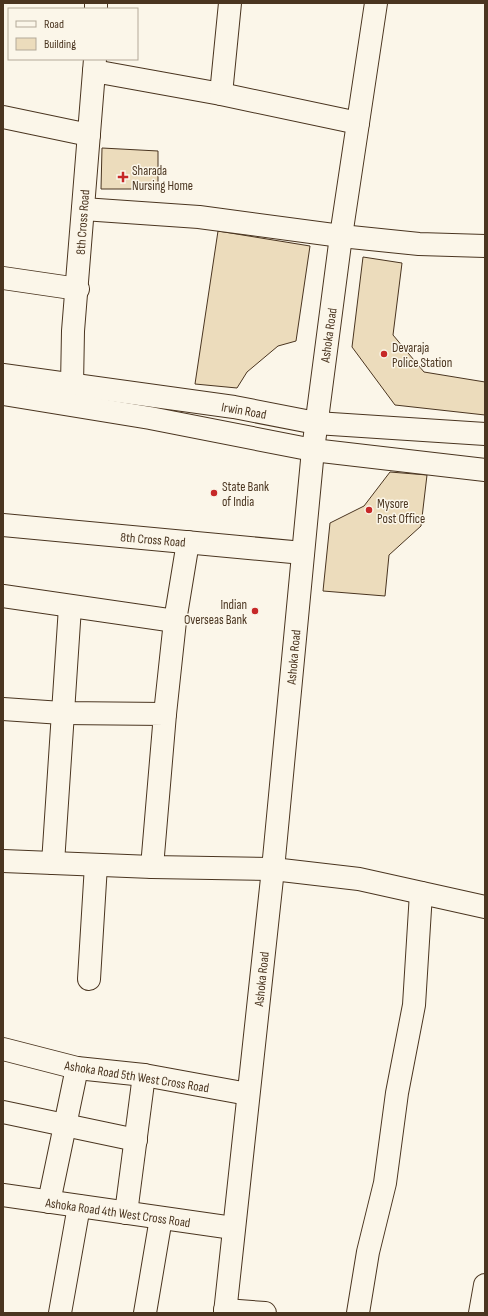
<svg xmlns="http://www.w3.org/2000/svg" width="488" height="1316" viewBox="0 0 488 1316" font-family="'Sofia Sans Condensed',sans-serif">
  <rect width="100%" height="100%" fill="#fbf6e9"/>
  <g fill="#ecdcbc" stroke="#4a3520">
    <path d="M102 148 158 151V189H101Z"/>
    <path d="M218 231 310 246 296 341 278 346 247 372 237 388 195 384Z"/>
    <path d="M363 257 402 263 393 335 424 372 485 382V415L395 405 352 347Z"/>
    <path d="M390 472 427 475 421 526 389 555 385 596 323 591 330 523 364 506Z"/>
  </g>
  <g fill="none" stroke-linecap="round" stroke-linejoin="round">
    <defs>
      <g id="minor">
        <path d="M96 3V9"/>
        <path d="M94 71 221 94 358 123"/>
        <path d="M221 94 230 3"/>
        <path d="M3 117 89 135"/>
        <path d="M83 209 199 217 341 236 419 244 485 246"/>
        <path d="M3 278 78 289"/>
        <path d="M72 385 73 331 95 59"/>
        <path d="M313 450 341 236 376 3"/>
        <path d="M3 525 303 553"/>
        <path d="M3 596 175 621"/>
        <path d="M3 709 62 713 165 714 152 867"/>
        <path d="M165 714 175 621 188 542"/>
        <path d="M3 861 152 867 273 869 359 879 485 907"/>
        <path d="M53 863 70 607"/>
        <path d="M89 979 96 865"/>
        <path d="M3 1049 77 1068 144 1075 248 1094"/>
        <path d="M3 1112 136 1140"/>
        <path d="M3 1195 233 1228"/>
        <path d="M49 1202 77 1068"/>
        <path d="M126 1213 144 1075"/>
        <path d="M225 1310 265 1313"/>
        <path d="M60 1313 79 1206"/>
        <path d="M145 1313 161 1218"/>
        <path d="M358 1313 368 1252 385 1183 397 1093 414 1005 421 893"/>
        <path d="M480 1313 485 1285"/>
      </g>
      <g id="major">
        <path d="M3 375 234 407 316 423 485 434"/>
        <path d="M3 394 150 418 313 450 485 470"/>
        <path d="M225 1313 273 869 313 450"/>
      </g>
    </defs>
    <use href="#minor" stroke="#4a3520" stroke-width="24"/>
    <use href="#major" stroke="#4a3520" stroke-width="24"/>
    <use href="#minor" stroke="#fbf6e9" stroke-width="22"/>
    <use href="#major" stroke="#fbf6e9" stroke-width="22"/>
  </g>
  <g fill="#c62828" stroke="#fbf6e9" stroke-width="1.5">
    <path d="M121 171h4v4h4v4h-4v4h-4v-4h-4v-4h4z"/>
    <circle cx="384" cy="354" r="4"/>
    <circle cx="214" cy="493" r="4"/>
    <circle cx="369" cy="510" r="4"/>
    <circle cx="255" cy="611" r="4"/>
  </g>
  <g text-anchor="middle" stroke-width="3" stroke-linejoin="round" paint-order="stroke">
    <g font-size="13" fill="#4a3520" stroke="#fbf6e9" text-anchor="start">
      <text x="132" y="175">Sharada<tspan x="132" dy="15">Nursing Home</tspan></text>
      <text x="392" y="352">Devaraja<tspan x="392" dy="15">Police Station</tspan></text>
      <text x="222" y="491">State Bank<tspan x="222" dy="15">of India</tspan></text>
      <text x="377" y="508">Mysore<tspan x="377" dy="15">Post Office</tspan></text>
      <text x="247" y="609" text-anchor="end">Indian<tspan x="247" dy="15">Overseas Bank</tspan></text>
    </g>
    <g font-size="13" fill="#4a3520" stroke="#fbf6e9">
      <text transform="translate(82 222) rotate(-86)" y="5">8th Cross Road</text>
      <text transform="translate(328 335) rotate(-82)" y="5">Ashoka Road</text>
      <text transform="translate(244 410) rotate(10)" y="5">Irwin Road</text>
      <text transform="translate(153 539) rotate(5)" y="5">8th Cross Road</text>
      <text transform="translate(293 657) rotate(-85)" y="5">Ashoka Road</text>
      <text transform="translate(261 979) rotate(-84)" y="5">Ashoka Road</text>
      <text transform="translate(137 1076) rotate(9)" y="5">Ashoka Road 5th West Cross Road</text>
      <text transform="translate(118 1212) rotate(8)" y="5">Ashoka Road 4th West Cross Road</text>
    </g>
  </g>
  <rect width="488" height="1316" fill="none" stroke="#4a3520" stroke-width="8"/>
  <rect x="8" y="8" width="130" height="52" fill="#fbf6e9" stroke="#b4a999"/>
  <rect x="16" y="21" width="20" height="6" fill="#fbf6e9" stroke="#b4a999"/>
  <text x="44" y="28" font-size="12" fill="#4a3520">Road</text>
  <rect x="16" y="38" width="20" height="12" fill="#ecdcbc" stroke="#b4a999"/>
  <text x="44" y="48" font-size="12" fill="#4a3520">Building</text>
</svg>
